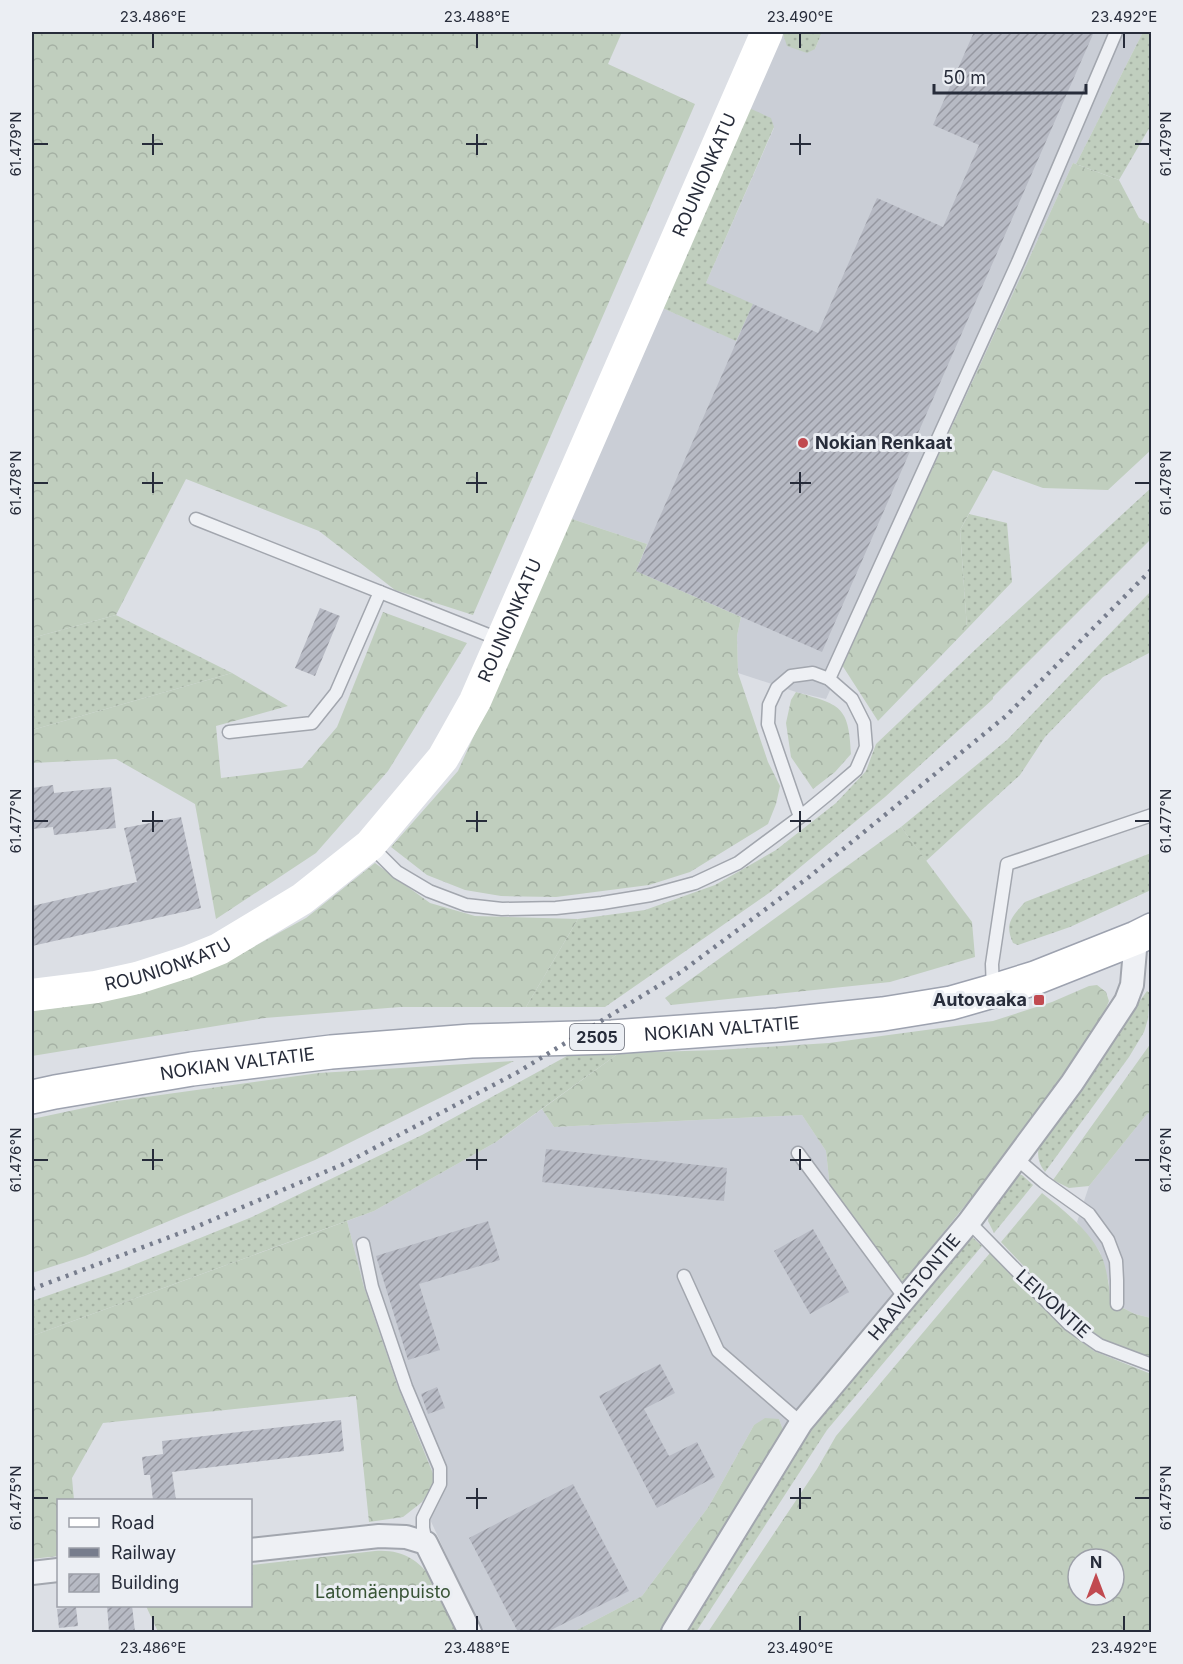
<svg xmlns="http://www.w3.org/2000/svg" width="1183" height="1664" viewBox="0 0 1183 1664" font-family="Inter,sans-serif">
  <defs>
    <pattern id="grass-dots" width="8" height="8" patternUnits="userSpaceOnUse" patternTransform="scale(1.5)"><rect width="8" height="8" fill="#c0cebe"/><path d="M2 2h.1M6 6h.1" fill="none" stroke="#a5b1a4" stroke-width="1.8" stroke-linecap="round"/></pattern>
    <pattern id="forest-crowns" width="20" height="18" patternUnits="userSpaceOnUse" patternTransform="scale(1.5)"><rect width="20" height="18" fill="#c0cebe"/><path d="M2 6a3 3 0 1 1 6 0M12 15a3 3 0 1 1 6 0" fill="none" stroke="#a5b1a4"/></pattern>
    <pattern id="building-hatch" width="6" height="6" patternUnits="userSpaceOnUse" patternTransform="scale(1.5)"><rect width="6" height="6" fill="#b7bac4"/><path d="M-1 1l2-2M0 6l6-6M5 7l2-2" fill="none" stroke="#9597a0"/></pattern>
  </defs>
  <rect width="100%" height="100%" fill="#dcdfe5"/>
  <g fill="#caced6">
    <path d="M822 32H1143L1076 164 1073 163 826 699 796 692 738 673 737 636 741 617 636 571 647 544 569 518 658 306 737 341 706 283 774 128 749 108 783 34 788 46 815 49Z"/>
    <path d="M542 1109 554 1127 802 1115 826 1151 830 1188 903 1283 803 1402 783 1430 779 1419 754 1425 709 1506 642 1596 573 1632H482L422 1502 436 1480 398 1387 364 1287 347 1221 374 1211 496 1142Z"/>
    <path d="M1151 1112V1318L1135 1314 1111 1302 1109 1283 1100 1252 1077 1222 1089 1186 1147 1114Z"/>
  </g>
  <g fill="url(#grass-dots)">
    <path d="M785 32H822L815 49 807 53 787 46 783 34Z"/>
    <path d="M1143 32H1151V125L1119 180 1076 164Z"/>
    <path d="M749 108 771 118 774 127 706 283 753 304 736 341 658 306Z"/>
    <path d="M1151 488V539L993 697V699L885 797 769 893 605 1007H526L578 919 645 910 715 885 776 850 836 803 866 771 876 744 978 647Z"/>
    <path d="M969 514 1007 523 1012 582 967 629 960 530Z"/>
    <path d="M1151 591V652L1103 677 1045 737 1020 775 926 861 901 827 1007 740Z"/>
    <path d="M116 615 232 673 32 730V638Z"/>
    <path d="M1151 853V890L1070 927 1018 945 1013 943C1004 923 1012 917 1025 902Z"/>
    <path d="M1147 991 1150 993 1148 1019 1144 1032 1129 1057 1045 1172C1037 1162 1037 1153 1040 1140Z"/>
    <path d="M619 1053 496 1142 374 1211 32 1336V1301L121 1270 252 1217 422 1135 567 1056Z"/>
    <path d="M1016 1174 1022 1175 1033 1185 994 1233 988 1221 989 1211Z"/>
    <path d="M971 1236 982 1246 827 1430 696 1632H683L814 1420Z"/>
  </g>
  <g fill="url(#forest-crowns)" fill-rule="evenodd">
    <path d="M32 32H622L608 64 695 104 473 615 395 590 319 531 186 479 116 615 32 638Z"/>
    <path d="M1073 163 1119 180 1139 218 1151 225V450L1108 490 1043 488 993 470 960 530 967 629 878 721 842 665Z"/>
    <path d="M569 518 647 544 636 571 741 617 737 636 738 673 768 762 780 786 776 804 768 824 690 872 649 885 556 897 501 896 465 890 427 875 391 847 458 771 532 607Z"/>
    <path d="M383 612 467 643 388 771 316 853 216 919 195 804 116 759 32 763V730L232 673 288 706 216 726 221 778 302 768 337 727Z"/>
    <path d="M796 692C840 705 849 705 851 754L835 772 813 789 791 757 786 723 791 700Z"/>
    <path d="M901 827 972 922 975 957 890 982 671 1005 665 998Z"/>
    <path d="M375 863 430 903 475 916 578 919 526 1007H400L265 1018 32 1056V1011L84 1004 222 964 306 918Z"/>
    <path d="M1097 985 1106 992 1109 1001 1104 1013 1062 1077 1011 1148 903 1283 830 1188 826 1151 802 1115 554 1127 542 1109 619 1053 718 1050 829 1043 993 1021 1052 1002 1089 986Z"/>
    <path d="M1151 1043V1112L1147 1114 1089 1186 1069 1188 1053 1180Z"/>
    <path d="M514 1061 315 1160 85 1256 32 1273V1119L117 1101 319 1073Z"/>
    <path d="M1042 1193C1063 1210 1086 1227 1099 1251 1107 1265 1109 1287 1111 1302L1135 1314 1151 1318V1358L1100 1339 1074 1319 1001 1242Z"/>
    <path d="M347 1221 364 1287 398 1387 436 1481 422 1502 403 1517 369 1522 356 1396 103 1423 72 1478 74 1500H58V1556L32 1559V1336Z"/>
    <path d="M990 1253 1065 1329 1094 1351 1151 1374V1632H708L817 1469 836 1436ZM1078 1559H1114V1595H1078Z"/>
    <path d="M765 1418 779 1419 783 1430 713 1555 663 1632H573L642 1596 709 1506 754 1425Z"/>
    <path d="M375 1551C427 1547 440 1593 458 1632H158L146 1606H250L251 1565Z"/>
  </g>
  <g fill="url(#building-hatch)">
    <path d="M974 32H1094L822 652 636 571 753 304 818 333 877 198 943 227 979 145 933 125Z"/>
    <path d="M320 608 340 616 315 676 295 668Z"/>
    <path d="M53 785 54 793 111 787 116 828 54 835 53 827 32 829V788Z"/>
    <path d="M181 817 201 908 32 946V906L137 882 124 828Z"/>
    <path d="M546 1149 727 1168 724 1201 542 1182Z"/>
    <path d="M488 1221 500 1260 419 1284 440 1350 408 1360 376 1256Z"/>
    <path d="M813 1229 849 1292 810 1314 774 1251Z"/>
    <path d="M660 1364 675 1393 644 1409 669 1456 697 1442 715 1477 657 1508 599 1396Z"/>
    <path d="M437 1387 445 1408 428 1414 421 1394Z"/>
    <path d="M341 1420 344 1451 172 1472 176 1500H153L150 1475H144L142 1457 163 1454 162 1441Z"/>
    <path d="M573 1484 629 1591 547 1632H518L469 1538Z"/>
    <path d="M107 1605H132L135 1632H109Z"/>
    <path d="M76 1607 78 1626 59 1628 57 1609Z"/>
  </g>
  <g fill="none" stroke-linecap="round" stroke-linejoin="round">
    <defs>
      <g id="service">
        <path d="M196 519 501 640"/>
        <path d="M829 679 1018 262 1116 32"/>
        <path d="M229 732 312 723 336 693 380 592"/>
        <path d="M370 845 397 872 429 891 466 905 502 909 556 908 602 903 651 895 695 883 738 863 800 817 828 794 856 770 866 747 864 723 852 699 829 679 813 673 791 676 777 688 769 705 768 724 800 817"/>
        <path d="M993 991 992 964 1007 864 1152 815"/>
        <path d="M798 1153 905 1298"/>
        <path d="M1017 1159 1044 1182 1089 1214 1108 1240 1116 1261 1117 1280V1304"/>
        <path d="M969 1222 1069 1324 1099 1345 1152 1365"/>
        <path d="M363 1244 372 1287 406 1387 440 1468V1484L423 1518V1528L426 1543"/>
        <path d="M684 1276 718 1351 801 1423"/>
      </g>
      <g id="minor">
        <path d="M250 1550 379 1536 406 1537 426 1543 470 1632"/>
        <path d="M32 1573 58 1570"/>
        <path id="s1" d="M673 1632 801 1423 969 1222 1072 1083 1126 1001 1132 985 1136 938"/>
      </g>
      <g id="primary">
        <path id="s3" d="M32 1097 55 1092 192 1069 331 1052 471 1041 612 1037 778 1025 883 1014 951 1003 993 991 1035 978 1136 938 1152 930"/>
      </g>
    </defs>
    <use href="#service" stroke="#a2a6ae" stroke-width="15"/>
    <use href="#minor" stroke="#a2a6ae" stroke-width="26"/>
    <use href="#primary" stroke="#9da2af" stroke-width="36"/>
    <use href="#service" stroke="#eef0f4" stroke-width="12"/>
    <use href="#minor" stroke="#eef0f4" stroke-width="22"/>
    <path stroke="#fff" stroke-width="32" id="s2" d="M32 995 96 987 137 978 187 962 219 949 302 899 370 845 443 758 475 701 767 32"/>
    <use href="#primary" stroke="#fff" stroke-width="33"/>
    <path stroke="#777d8d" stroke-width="4.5" stroke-dasharray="3 6" stroke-linecap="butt" d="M32 1289 191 1229 346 1163 518 1072 681 972 809 877 1006 716 1152 569"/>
  </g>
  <path fill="none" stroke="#272c3a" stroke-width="2" d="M153 33V48M477 33V48M800 33V48M1124 33V48M153 134V155M477 134V155M800 134V155M33 144H48M142 144H163M466 144H487M790 144H811M1135 144H1150M153 472V493M477 472V493M800 472V493M33 483H48M142 483H163M466 483H487M790 483H811M1135 483H1150M153 811V832M477 811V832M800 811V832M33 821H48M142 821H163M466 821H487M790 821H811M1135 821H1150M153 1149V1170M477 1149V1170M800 1149V1170M33 1160H48M142 1160H163M466 1160H487M790 1160H811M1135 1160H1150M477 1488V1509M800 1488V1509M33 1498H48M466 1498H487M790 1498H811M1135 1498H1150M153 1616V1631M477 1616V1631M800 1616V1631M1124 1616V1631"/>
  <g fill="#c14a50" stroke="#ebeef3" stroke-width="2">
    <circle cx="803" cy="443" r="6"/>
    <rect x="1033" y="994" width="12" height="12" rx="3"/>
  </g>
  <g text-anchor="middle" stroke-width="6" stroke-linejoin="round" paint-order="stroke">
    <rect fill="#ebeef3" stroke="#626672" stroke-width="1.5" x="570" y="1024" width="54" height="26" rx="4.5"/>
    <g font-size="16" font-weight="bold" fill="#272c3a">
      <text x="597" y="1043">2505</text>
    </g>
    <g font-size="18" fill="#272c3a" stroke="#ebeef3">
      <text dy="6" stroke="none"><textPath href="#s2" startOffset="1130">ROUNIONKATU</textPath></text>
      <text dy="6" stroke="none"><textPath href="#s2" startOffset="644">ROUNIONKATU</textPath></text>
      <text dy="6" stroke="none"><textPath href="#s2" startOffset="140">ROUNIONKATU</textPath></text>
      <text dy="6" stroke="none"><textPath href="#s3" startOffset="694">NOKIAN VALTATIE</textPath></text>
      <text dy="6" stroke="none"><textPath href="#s3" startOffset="208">NOKIAN VALTATIE</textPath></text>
      <text dy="6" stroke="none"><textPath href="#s1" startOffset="422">HAAVISTONTIE</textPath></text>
      <text transform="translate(1053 1304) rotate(42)" y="6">LEIVONTIE</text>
    </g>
    <g font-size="18" font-weight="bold" fill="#272c3a" stroke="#ebeef3" text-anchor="start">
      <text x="815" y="449">Nokian Renkaat</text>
      <text x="1027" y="1006" text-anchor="end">Autovaaka</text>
    </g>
    <g font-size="18" fill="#385436" stroke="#ebeef3">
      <text x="383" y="1598">Latomäenpuisto</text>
    </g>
  </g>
  <rect width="1183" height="1664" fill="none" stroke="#ebeef3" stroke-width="66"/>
  <rect x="57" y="1499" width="195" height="108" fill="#ebeef3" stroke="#9da0a9" stroke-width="1.5"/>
  <rect x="69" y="1518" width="30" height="9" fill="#ffffff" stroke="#9da0a9" stroke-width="1.5"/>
  <text x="111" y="1529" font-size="18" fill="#272c3a">Road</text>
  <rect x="69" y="1548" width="30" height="9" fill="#777d8d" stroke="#9da0a9" stroke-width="1.5"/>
  <text x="111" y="1559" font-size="18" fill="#272c3a">Railway</text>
  <rect x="69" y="1574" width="30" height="18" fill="url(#building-hatch)" stroke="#9da0a9" stroke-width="1.5"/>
  <text x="111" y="1589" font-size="18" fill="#272c3a">Building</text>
  <g transform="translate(1096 1577)"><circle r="28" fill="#ebeef3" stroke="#9da0a9" stroke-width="1.5"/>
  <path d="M0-4.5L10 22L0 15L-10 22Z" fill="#c14a50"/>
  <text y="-9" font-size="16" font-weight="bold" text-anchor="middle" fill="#272c3a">N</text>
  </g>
  <path d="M934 84v9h152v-9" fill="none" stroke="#272c3a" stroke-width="3"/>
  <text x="943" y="84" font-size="18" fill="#272c3a" stroke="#ebeef3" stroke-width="4.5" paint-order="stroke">50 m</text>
  <rect x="33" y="33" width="1117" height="1598" fill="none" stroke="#272c3a" stroke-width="2"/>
  <g font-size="15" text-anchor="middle" fill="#272c3a">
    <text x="153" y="22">23.486°E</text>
    <text x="477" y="22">23.488°E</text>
    <text x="800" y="22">23.490°E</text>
    <text x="1124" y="22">23.492°E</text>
    <text transform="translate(16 144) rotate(-90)" y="5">61.479°N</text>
    <text transform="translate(1166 144) rotate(-90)" y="5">61.479°N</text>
    <text transform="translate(16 483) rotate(-90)" y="5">61.478°N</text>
    <text transform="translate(1166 483) rotate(-90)" y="5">61.478°N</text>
    <text transform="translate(16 821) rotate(-90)" y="5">61.477°N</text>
    <text transform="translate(1166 821) rotate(-90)" y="5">61.477°N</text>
    <text transform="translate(16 1160) rotate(-90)" y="5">61.476°N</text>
    <text transform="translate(1166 1160) rotate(-90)" y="5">61.476°N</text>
    <text transform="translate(16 1498) rotate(-90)" y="5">61.475°N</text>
    <text transform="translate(1166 1498) rotate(-90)" y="5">61.475°N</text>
    <text x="153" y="1653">23.486°E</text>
    <text x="477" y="1653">23.488°E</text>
    <text x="800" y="1653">23.490°E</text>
    <text x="1124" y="1653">23.492°E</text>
  </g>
</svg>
